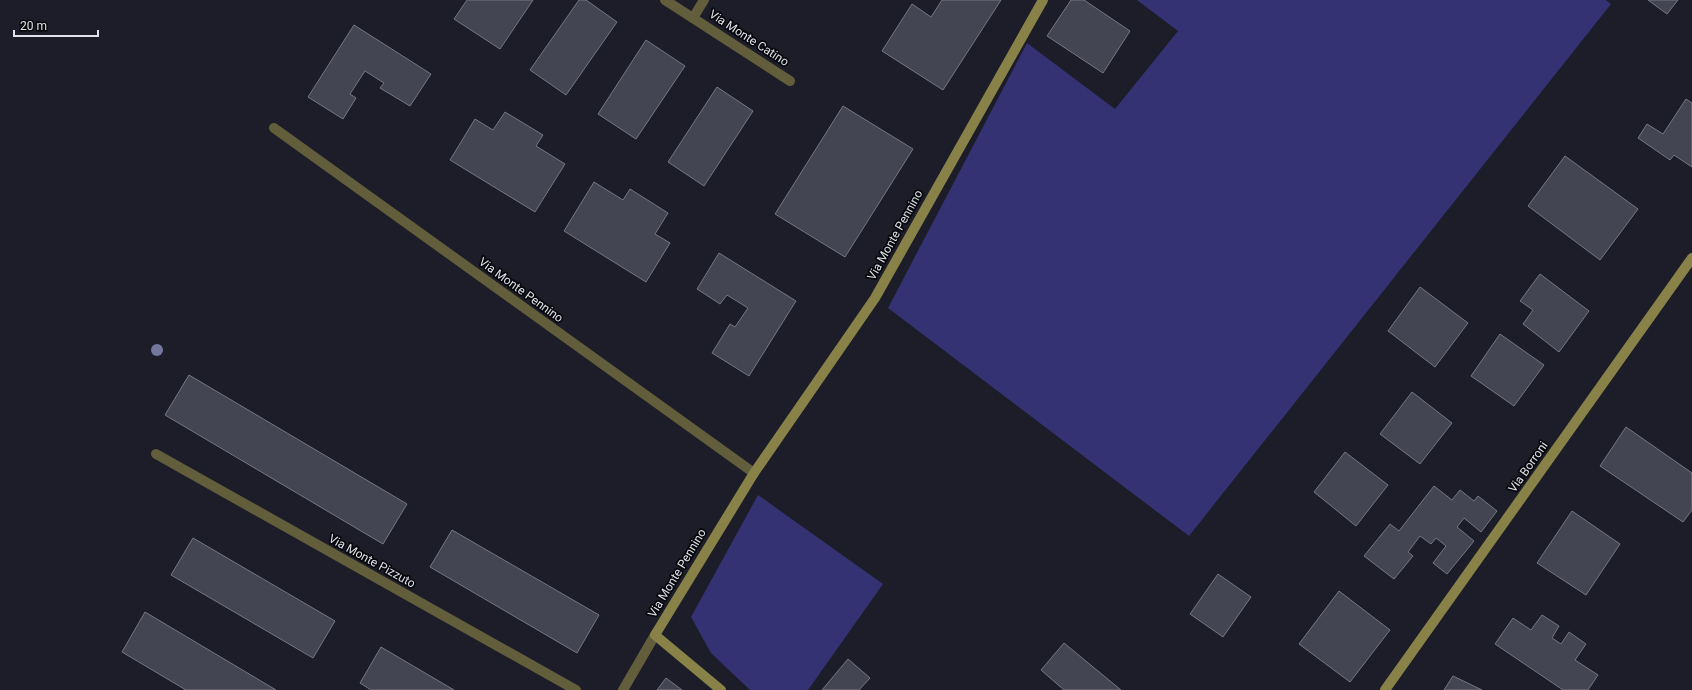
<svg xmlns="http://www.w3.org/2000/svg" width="1692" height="690" viewBox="0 0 1692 690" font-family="Roboto,sans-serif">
  <rect width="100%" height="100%" fill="#1c1d28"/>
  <g fill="#343273">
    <path d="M1137 0H1606L1611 4 1189 536 888 308 1027 43 1115 109 1178 31Z"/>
    <path d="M758 495 883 584 808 690H750L711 653 691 617Z"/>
  </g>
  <g fill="#444552" stroke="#767785">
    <path d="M467 0H533L500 49 454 19Z"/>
    <path d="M579 0H586L617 22 566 95 530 70Z"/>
    <path d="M942 0H1001L943 90 882 51 912 4 931 17Z"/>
    <path d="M1071 0H1084L1130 31 1103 73 1047 36Z"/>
    <path d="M1648 0H1678L1667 14Z"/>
    <path d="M354 25 431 74 410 106 380 88 384 83 365 71 350 94 356 98 343 119 308 97Z"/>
    <path d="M646 40 685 66 636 139 598 114Z"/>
    <path d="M717 87 753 111 704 186 668 162Z"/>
    <path d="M1686 99 1692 103V167L1674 155 1670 160 1638 138 1647 124 1663 134Z"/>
    <path d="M843 106 913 149 845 257 775 214Z"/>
    <path d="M505 112 543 135 536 146 565 164 535 212 450 160 475 119 493 130Z"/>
    <path d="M1565 156 1638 209 1600 260 1528 206Z"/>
    <path d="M594 182 623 200 630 189 668 213 655 234 670 243 646 282 564 231Z"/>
    <path d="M719 253 796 301 749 376 712 353 730 324 735 327 748 308 727 295 720 304 697 289Z"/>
    <path d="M1540 274 1589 311 1559 352 1523 324 1533 310 1520 301Z"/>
    <path d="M1420 287 1468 323 1435 367 1388 331Z"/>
    <path d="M1500 334 1544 365 1514 406 1471 376Z"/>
    <path d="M189 375 407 504 383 544 165 415Z"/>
    <path d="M1412 392 1452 423 1420 464 1380 434Z"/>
    <path d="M1626 427 1692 473V510L1683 522 1600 466Z"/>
    <path d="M1345 452 1388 485 1356 526 1314 492Z"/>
    <path d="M1434 486 1452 500 1460 490 1474 501 1478 496 1497 511 1481 532 1464 518 1457 527 1474 541 1447 574 1433 563 1446 546 1436 538 1431 544 1420 536 1408 552 1413 556 1394 579 1364 556 1390 524 1399 531Z"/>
    <path d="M1572 511 1620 544 1586 595 1537 563Z"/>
    <path d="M452 530 599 615 577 653 430 567Z"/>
    <path d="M193 538 335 621 313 658 171 575Z"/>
    <path d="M1218 574 1251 597 1223 637 1190 614Z"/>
    <path d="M1339 591 1390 630 1350 682 1299 644Z"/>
    <path d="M145 612 276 690H186L122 652Z"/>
    <path d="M1542 615 1559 626 1552 638 1561 644 1569 632 1586 644 1575 660 1598 675 1588 690H1563L1495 644 1513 618 1531 630Z"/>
    <path d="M1064 643 1121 690H1064L1041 670Z"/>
    <path d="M381 647 454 690H371L360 683Z"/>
    <path d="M848 659 870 678 859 690H822Z"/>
    <path d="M1453 676 1482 690H1444Z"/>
    <path d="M666 678 682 690H657Z"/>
  </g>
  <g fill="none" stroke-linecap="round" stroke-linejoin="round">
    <g stroke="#625e3b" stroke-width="10">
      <path d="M665 0 790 81"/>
      <path d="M693 18 704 0"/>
      <path d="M274 128 754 473"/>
      <path d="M156 454 576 690"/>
      <path d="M623 690 655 635"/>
    </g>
    <g stroke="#888248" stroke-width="10">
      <path d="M721 690 655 635 754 473 875 298 1043 0"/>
      <path d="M1385 690 1692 258"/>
    </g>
  </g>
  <circle fill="#73769d" cx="157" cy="350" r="6"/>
  <g text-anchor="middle" stroke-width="3.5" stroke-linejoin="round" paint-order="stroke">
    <g font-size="12" fill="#e0e1e9" stroke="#07080c">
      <text transform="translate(749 38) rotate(33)" y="4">Via Monte Catino</text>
      <text transform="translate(895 235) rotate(-61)" y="4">Via Monte Pennino</text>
      <text transform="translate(521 290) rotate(36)" y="4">Via Monte Pennino</text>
      <text transform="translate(1528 467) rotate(-55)" y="4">Via Borroni</text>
      <text transform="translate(372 561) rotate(29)" y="4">Via Monte Pizzuto</text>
      <text transform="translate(677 573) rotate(-59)" y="4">Via Monte Pennino</text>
    </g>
  </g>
  <path d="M14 30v6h84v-6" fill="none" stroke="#e0e1e9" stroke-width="2"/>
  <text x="20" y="30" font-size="12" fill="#e0e1e9" stroke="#07080c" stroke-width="3" paint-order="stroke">20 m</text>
</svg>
